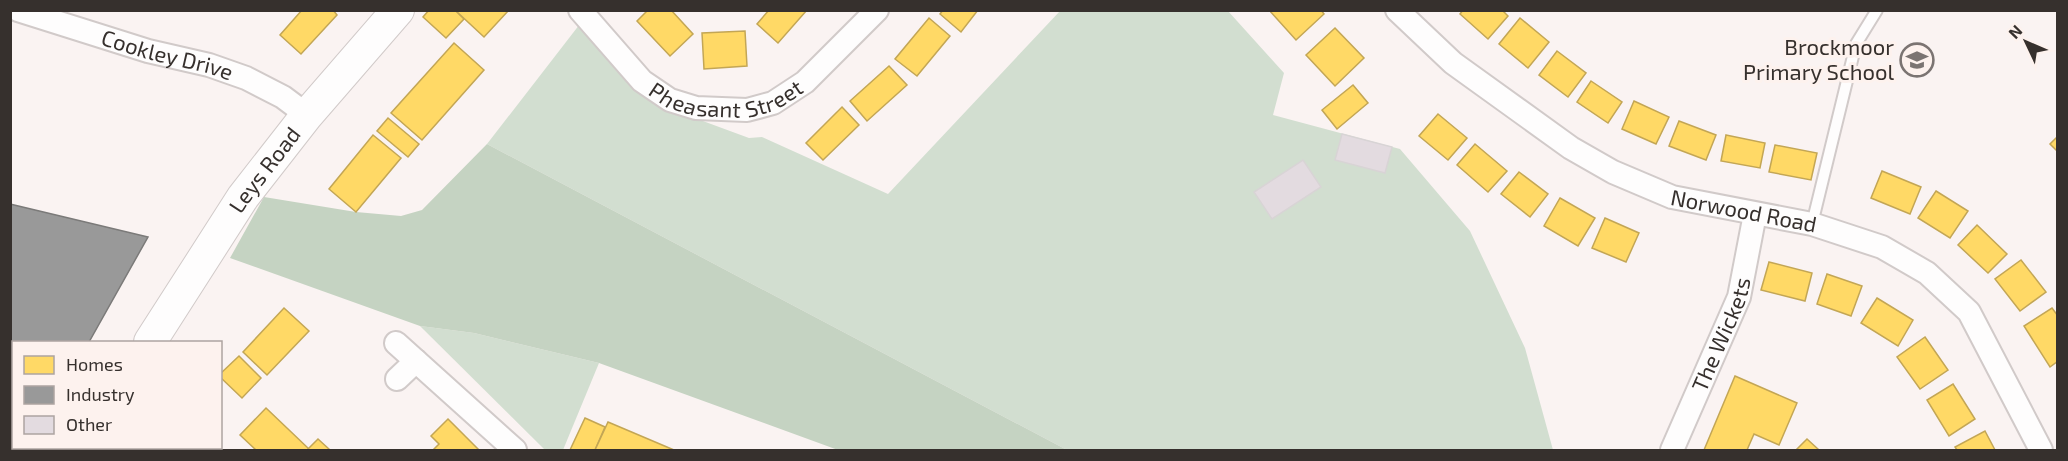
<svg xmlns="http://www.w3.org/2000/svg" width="2068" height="461" viewBox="0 0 2068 461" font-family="'Exo 2',sans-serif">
  <rect width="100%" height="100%" fill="#faf3f2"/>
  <g fill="#d2ded0">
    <path d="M1060 11H1228L1284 73 1273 115 1400 149 1470 231 1525 348 1553 450H1067L487 144 583 20 673 110 749 138 762 137 888 194Z"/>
    <path d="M420 326 474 333 599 363 563 450H545Z"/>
  </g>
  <path fill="#c5d3c2" d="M487 144 1067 450H838L599 363 474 333 420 326 230 258 264 197 356 212 401 216 422 210Z"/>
  <g fill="#ffd966" stroke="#c3a655" stroke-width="1.5">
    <path d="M302 10H333L337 15 301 54 280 35Z"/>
    <path d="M429 10H455L464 19 446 38 423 17Z"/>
    <path d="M455 10H509L484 37Z"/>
    <path d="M648 10H671L693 34 670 56 637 21Z"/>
    <path d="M769 10H807L778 43 757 24Z"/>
    <path d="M943 10H978L961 32 940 14Z"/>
    <path d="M1269 10H1321L1324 14 1296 40Z"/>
    <path d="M1463 10H1502L1508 16 1488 39 1460 14Z"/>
    <path d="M929 18 950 36 917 76 895 59Z"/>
    <path d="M1520 18 1549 42 1528 68 1499 44Z"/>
    <path d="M1335 28 1364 58 1335 86 1306 55Z"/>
    <path d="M745 31 747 66 704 69 702 33Z"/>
    <path d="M454 43 484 70 422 140 391 113Z"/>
    <path d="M1557 51 1586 73 1568 97 1539 75Z"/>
    <path d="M889 66 907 85 867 121 850 101Z"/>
    <path d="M1591 81 1622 102 1608 123 1577 102Z"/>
    <path d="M1353 85 1368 103 1337 129 1322 110Z"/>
    <path d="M1634 101 1669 117 1656 144 1622 129Z"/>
    <path d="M842 107 859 125 823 160 806 143Z"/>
    <path d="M1438 114 1467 138 1448 160 1419 136Z"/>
    <path d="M388 118 419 144 408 157 377 131Z"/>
    <path d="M1679 121 1716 135 1706 160 1669 146Z"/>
    <path d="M373 135 401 158 356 212 329 189Z"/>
    <path d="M1726 135 1765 143 1760 168 1721 161Z"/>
    <path d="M2058 136V152L2050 144Z"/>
    <path d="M1475 144 1507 171 1488 192 1457 165Z"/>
    <path d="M1775 145 1817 153 1811 180 1769 172Z"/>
    <path d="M1882 171 1921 187 1910 214 1871 198Z"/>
    <path d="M1519 172 1548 194 1530 217 1501 194Z"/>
    <path d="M1936 191 1968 211 1950 238 1918 218Z"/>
    <path d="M1560 198 1595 218 1578 246 1544 226Z"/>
    <path d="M1605 218 1639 233 1626 262 1592 248Z"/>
    <path d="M1977 225 2007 254 1988 273 1958 245Z"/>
    <path d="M2021 260 2046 292 2020 311 1995 279Z"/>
    <path d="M1769 262 1812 273 1805 301 1761 290Z"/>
    <path d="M1827 274 1862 286 1851 316 1817 304Z"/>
    <path d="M1877 298 1913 320 1898 346 1861 323Z"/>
    <path d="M284 308 309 331 267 375 243 352Z"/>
    <path d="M2052 308 2058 316V361L2050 367 2024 326Z"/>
    <path d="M1925 337 1948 370 1920 389 1897 357Z"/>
    <path d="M239 356 261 378 242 398 220 377V374Z"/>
    <path d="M1735 376 1797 403 1779 445 1754 434 1747 450H1704Z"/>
    <path d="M1953 384 1975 419 1949 436 1927 400Z"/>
    <path d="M266 408 309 449 307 450H256L240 435Z"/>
    <path d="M585 418 605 427 595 450H570Z"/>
    <path d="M448 419 479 450H433L439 444 431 436Z"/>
    <path d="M608 422 674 450H595Z"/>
    <path d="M1985 431 1995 450H1957L1955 447Z"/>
    <path d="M318 439 330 450H307Z"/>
    <path d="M1807 439 1819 450H1796Z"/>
    <path d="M117 448H157L156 450H115Z"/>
  </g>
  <path fill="#999" stroke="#7b7a79" stroke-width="1.5" d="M10 204 148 237 89 342H14V448H30L28 450H10Z"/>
  <g fill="#e3dbe0" stroke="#d8d4d5" stroke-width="1.5">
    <path d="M1342 134 1392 147 1385 173 1335 160Z"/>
    <path d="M1303 160 1321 187 1272 219 1254 192Z"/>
  </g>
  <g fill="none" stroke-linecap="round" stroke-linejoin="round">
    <defs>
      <path id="lane" d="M1812 224 1856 44 1877 10"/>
      <g id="street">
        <path id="s1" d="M18 10 148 51 209 65 246 78 283 97 307 115"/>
        <path id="s2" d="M580 10 642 81 670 100 696 108 747 110 773 103 805 82 877 10"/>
        <path id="s3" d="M1397 10 1453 63 1571 148 1613 172 1672 197 1812 224 1882 247 1927 273 1969 312 2041 450"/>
        <path d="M396 343 515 450"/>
        <path d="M397 379 416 361"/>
        <path id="s4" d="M1672 450 1739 297 1755 214"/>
      </g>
      <g id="secondary">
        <path id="s5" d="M150 342 243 197 307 115 398 10"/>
        <path d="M84 450 86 448"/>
      </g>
    </defs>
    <use href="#lane" stroke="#d1cac9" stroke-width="14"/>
    <use href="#street" stroke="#d1cac9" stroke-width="26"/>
    <use href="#secondary" stroke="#d1cac9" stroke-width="34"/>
    <use href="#lane" stroke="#fefdfd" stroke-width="10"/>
    <use href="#street" stroke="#fefdfd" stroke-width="22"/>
    <use href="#secondary" stroke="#fefdfd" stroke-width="32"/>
  </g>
  <defs>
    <symbol id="school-ring" viewBox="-11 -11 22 22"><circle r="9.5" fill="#fdf2ee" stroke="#7b7472" stroke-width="1.5"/><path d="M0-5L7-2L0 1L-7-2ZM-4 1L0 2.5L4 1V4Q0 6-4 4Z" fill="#7b7472"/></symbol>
  </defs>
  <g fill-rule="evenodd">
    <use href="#school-ring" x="1898" y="41" width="38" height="38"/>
  </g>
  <g text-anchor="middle" stroke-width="6" stroke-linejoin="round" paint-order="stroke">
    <g font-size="22" fill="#36302d" stroke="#fdf2ee" text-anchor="end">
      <text x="1894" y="55">Brockmoor<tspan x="1894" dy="25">Primary School</tspan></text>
    </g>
    <g font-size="22" fill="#36302d" stroke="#fdf2ee">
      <text dy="8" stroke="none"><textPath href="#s1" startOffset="156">Cookley Drive</textPath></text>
      <text dy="8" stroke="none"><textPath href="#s2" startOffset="186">Pheasant Street</textPath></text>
      <text dy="8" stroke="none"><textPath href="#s5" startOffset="207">Leys Road</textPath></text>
      <text dy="8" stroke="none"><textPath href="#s3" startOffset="408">Norwood Road</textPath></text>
      <text dy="8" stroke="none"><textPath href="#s4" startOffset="126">The Wickets</textPath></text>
    </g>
  </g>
  <rect width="2068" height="461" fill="none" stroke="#36302d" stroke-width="24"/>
  <rect x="12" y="341" width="210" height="108" fill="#fdf2ee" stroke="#ada4a1" stroke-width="1.5"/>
  <rect x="24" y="356" width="30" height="18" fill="#ffd966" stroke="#ada4a1" stroke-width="1.5"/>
  <text x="66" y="371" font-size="18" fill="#36302d">Homes</text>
  <rect x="24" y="386" width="30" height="18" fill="#999999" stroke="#ada4a1" stroke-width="1.5"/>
  <text x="66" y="401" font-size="18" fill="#36302d">Industry</text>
  <rect x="24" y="416" width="30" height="18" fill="#e3dbe0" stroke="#ada4a1" stroke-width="1.5"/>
  <text x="66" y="431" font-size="18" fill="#36302d">Other</text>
  <g transform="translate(2026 42) rotate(314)" stroke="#fdf2ee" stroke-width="4.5" paint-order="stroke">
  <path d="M0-4.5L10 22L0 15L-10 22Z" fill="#36302d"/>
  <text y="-9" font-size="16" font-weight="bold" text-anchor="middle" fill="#36302d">N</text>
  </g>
</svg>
